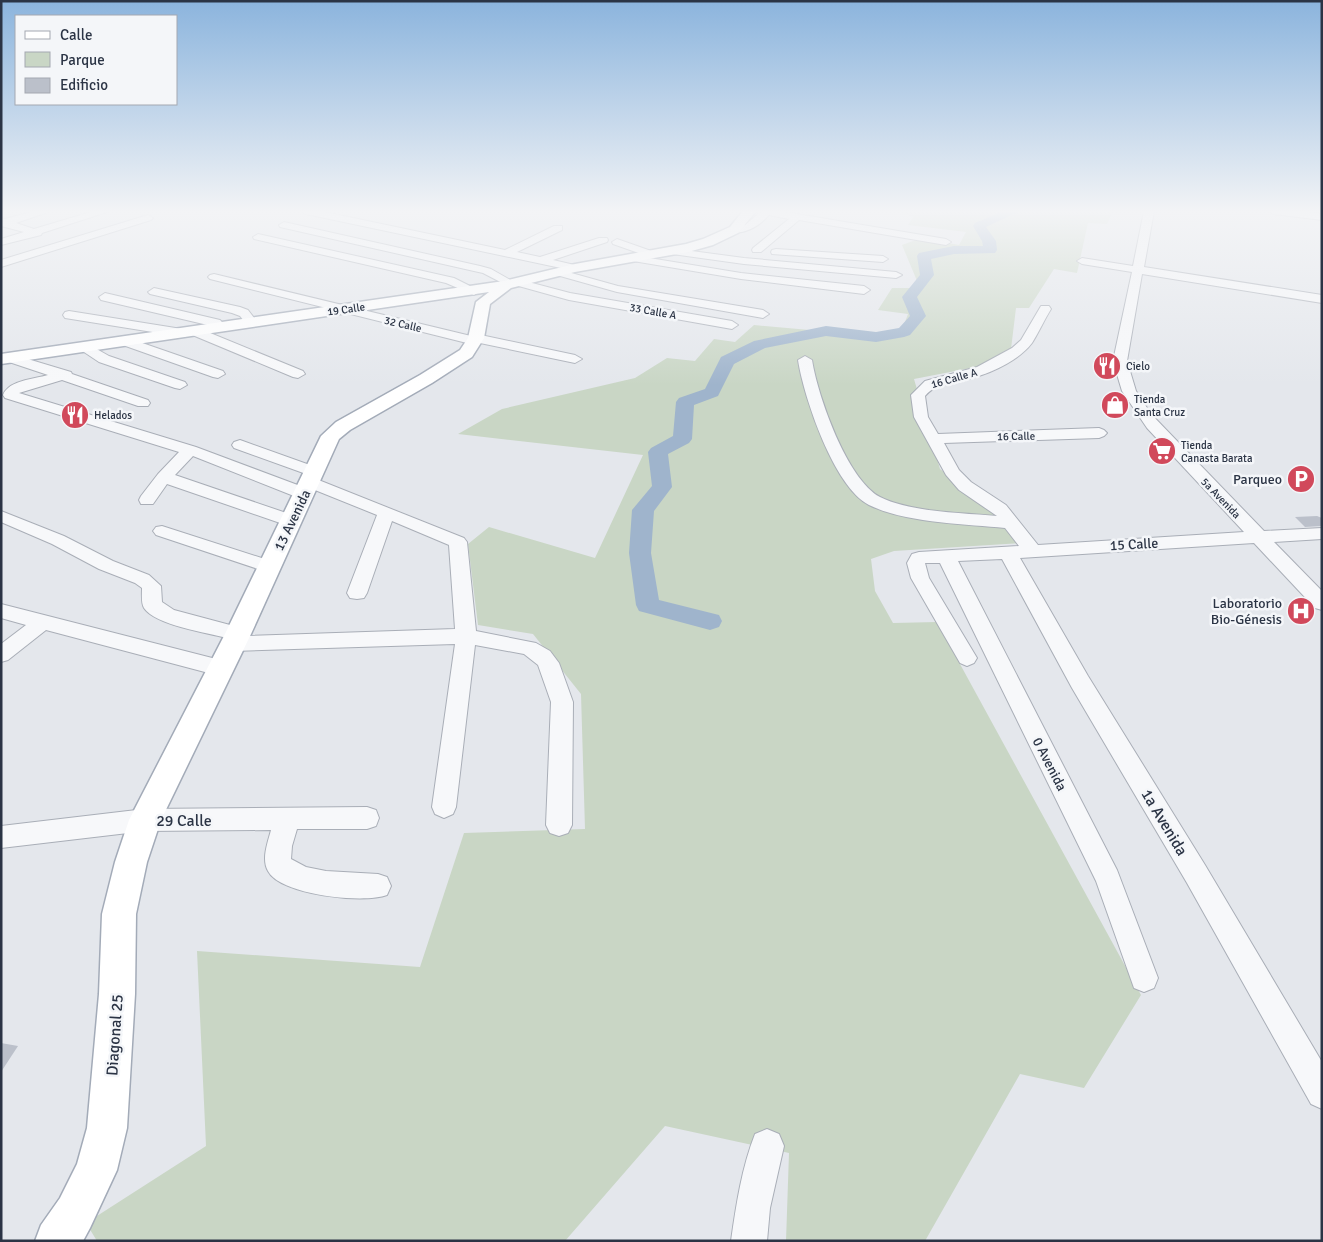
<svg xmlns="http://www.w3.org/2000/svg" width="1323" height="1242" viewBox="0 0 1323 1242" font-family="Signika,sans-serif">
  <rect width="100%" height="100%" fill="#e4e7ec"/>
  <path fill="#c9d6c5" d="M897 211H1113L1107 224 1088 223 1077 273 1054 269 1029 308H1016L1011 349 976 367 914 379 940 469 997 512 1022 543 894 551 871 559 875 591 893 623 937 622 1141 995 1084 1088 1020 1074 925 1241H786L789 1153 665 1126 565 1241H97L86 1223 206 1146 197 951 420 967 464 833 585 829 581 694 533 634 478 625 468 544 489 527 595 558 643 455 458 434 502 409 635 378 667 358 695 361 714 339 735 342 754 325 899 338 908 314 878 310 892 288H920L902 245 921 238 959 245 966 232 908 225 913 217Z"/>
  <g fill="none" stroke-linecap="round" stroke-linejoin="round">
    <path fill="#9fb4cc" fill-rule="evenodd" d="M1003 211H1020L986 227 996 241 997 250 995 253 954 254 931 259 934 275 917 297 926 316 910 335 904 337 876 342 826 336 765 348 734 364 718 396 694 405 692 439 689 443 668 454 672 487 654 511 651 553 659 600 719 615 722 621 719 627 710 630 639 611 636 605 629 553 632 510 652 486 648 452 651 448 673 436 676 402 679 398 705 389 721 357 754 341 826 326 876 332 899 328 910 316 902 297 920 275 917 256 919 253 954 246H983L982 241 973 226 975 223Z"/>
  </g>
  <g fill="#bbc0ca">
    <path d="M1317 516 1322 518V526L1305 527 1295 517Z"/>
    <path d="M1 1043 18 1046 1 1072Z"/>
  </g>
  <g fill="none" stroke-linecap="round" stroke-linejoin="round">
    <defs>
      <g id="minor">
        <path d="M35 211H51L16 223 34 229 94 211H110L42 233 41 235 1 245V239L24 232 1 226V218L5 219Z"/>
        <path d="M301 211H320L505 250 554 226H562V230L517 252 540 257 599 238H607L608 240 607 242 553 260 579 266 581 268 575 271 306 214Z"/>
        <path d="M762 211H779L946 239 951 242 946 245 799 220 761 252H753L752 250 753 248 789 219 769 215C759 226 749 232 734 233L729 230 730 228 745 225Z"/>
        <path d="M1144 211H1154L1144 267 1322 295V303L1142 274 1127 361 1136 391 1151 414 1264 531 1322 528V539L1274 542 1322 591V610L1315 608 1254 543 1020 558 1088 676 1205 865 1322 1062V1109L1311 1104 1187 883 1072 688 1002 559 958 561 1117 870 1158 978 1154 988 1144 992 1134 988 1096 881 940 563H925L929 578 977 658 974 663 967 666 960 663 911 578 907 563 912 554 919 552 1019 546 1005 528C966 524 905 523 869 505 834 487 804 398 798 360L805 356 812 360C818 397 847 479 880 497 909 512 964 513 997 516L959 490 946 475 914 417 911 395 925 381 977 367 1012 348 1021 340 1041 306H1049L1051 309C1044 320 1039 332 1032 343 1020 359 994 372 975 377 958 382 938 381 925 396L928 417 938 434 1099 428 1104 430 1107 433 1104 436 1099 438 944 443 959 470 971 482 1006 505 1038 545 1244 532 1147 428 1122 391 1113 361 1132 272 1082 264 1077 261 1082 258 1133 266Z"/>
        <path d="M1269 211H1299L1322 214V220L1274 214Z"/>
        <path d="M148 215 153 218 151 220 1 267V260Z"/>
        <path d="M284 222 480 266 491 269 512 281 517 279 570 293 732 321 738 325 732 329 569 300 515 285 510 287 483 273 474 271 280 227 279 225Z"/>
        <path d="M258 234 454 278 480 291 474 295 446 283 254 239 253 237Z"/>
        <path d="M617 239 654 252 655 254 650 257 613 244 612 242Z"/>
        <path d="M669 248 744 258 896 272 902 275 896 278 744 264 665 253 664 251Z"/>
        <path d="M776 249 883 256 888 259 883 262 772 254 771 252 772 250Z"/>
        <path d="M631 255 741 273 864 286 870 290 864 294 741 279 627 260 626 258 627 256Z"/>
        <path d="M557 269 618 286 763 310 769 314 763 318 617 292 553 274 551 272 553 270Z"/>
        <path d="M214 274 471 336 476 334 575 355 582 359 575 363 480 343 475 345 210 279 208 277 210 275Z"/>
        <path d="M154 288 240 307 248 310 258 323 256 326H248L240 316 232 313 150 294 148 292Z"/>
        <path d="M105 293 220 320 227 327 221 331 212 326 101 300 99 297Z"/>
        <path d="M69 311 188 330 194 327 198 328 303 371 305 374 298 378 293 377 190 334 184 337 65 318 63 315 65 312Z"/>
        <path d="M125 337 223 371 225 374 218 378 213 377 120 344 119 341 120 338Z"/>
        <path d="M86 343 109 356 185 382 187 385 180 389 175 388 99 362 81 350 79 347Z"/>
        <path d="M11 354 71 372 72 374 148 400 150 403 148 406H138L62 380 19 393 196 447 311 490 313 494 311 498H299L193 456 175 475 298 517 301 521 298 525 292 526 286 525 167 484 153 504H141L139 500 141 496 158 474 179 452 5 398 3 395C9 380 34 379 48 375L6 361 4 358Z"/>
        <path d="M240 440 321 469 323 472 321 475H309L234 448 232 445 234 442Z"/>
        <path d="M311 477 464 538 467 542 476 631 536 643 550 651 559 663 573 702 572 825 568 833 559 836 550 833 546 825 551 702 538 665 524 654 475 645 456 807 453 814 444 818 435 814 432 807 455 644 233 651 226 649 223 644 227 638C208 633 155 625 144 608 141 603 142 594 142 588L135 583 99 569 52 544 1 522V511L64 536 113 561 149 575 161 586 162 602 174 610 245 629 248 634 247 636 455 629 449 545 392 521 367 593 364 598 357 599 350 598 347 593 377 515 305 486 303 482 305 478Z"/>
        <path d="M162 526 277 563 279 567 277 571 270 573 156 535 153 531 156 527Z"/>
        <path d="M1 604 220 660 227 662 231 668 227 674 220 676 46 630 8 660 1 662V644L26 625 1 618Z"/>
        <path d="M367 807 376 810 379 818 376 826 367 829H297L292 846 291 859 306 867 326 871 378 874 387 877 391 886 387 895C364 904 280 895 268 871 261 859 268 842 271 830L145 831 1 848V826L145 809Z"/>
        <path d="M767 1129 779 1134 784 1146 770 1208 767 1241H731C736 1205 742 1167 755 1134Z"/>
      </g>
      <path id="major" d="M743 211H756L738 233 713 245 688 252 575 272 511 288 490 304 484 338 472 357 432 383 350 430 339 439 251 634 161 820 147 862 136 914 135 994 127 1128 117 1170 90 1228 83 1241H35L41 1225 60 1198 77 1164 87 1128 99 994 102 914 115 862 129 820 225 634 321 436 336 422 420 375 460 350 468 338 476 302 489 292 1 364V354L504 281 575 264 686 244 703 239 730 227Z"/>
    </defs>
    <use href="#minor" stroke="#a9aeb7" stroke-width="2"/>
    <use href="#major" stroke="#a3abb8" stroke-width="3"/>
    <use href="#minor" fill="#f7f8fa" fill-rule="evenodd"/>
    <use href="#major" fill="#fff" fill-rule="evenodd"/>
  </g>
  <linearGradient id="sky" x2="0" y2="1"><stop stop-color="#8bb4dd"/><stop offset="0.55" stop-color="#f3f4f6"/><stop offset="1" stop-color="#f3f4f6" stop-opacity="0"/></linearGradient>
  <rect width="1323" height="385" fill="url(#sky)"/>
  <defs>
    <symbol id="restaurant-disc" viewBox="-11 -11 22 22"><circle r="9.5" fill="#d1495b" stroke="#f4f6f9"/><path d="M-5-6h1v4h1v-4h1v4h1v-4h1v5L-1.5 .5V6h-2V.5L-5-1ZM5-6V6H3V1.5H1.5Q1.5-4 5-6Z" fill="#fff"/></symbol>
    <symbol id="shop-disc" viewBox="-11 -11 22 22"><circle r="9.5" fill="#d1495b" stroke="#f4f6f9"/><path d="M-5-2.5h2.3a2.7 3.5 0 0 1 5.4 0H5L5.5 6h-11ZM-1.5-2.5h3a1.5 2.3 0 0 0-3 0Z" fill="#fff"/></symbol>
    <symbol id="supermarket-disc" viewBox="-11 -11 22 22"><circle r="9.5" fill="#d1495b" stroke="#f4f6f9"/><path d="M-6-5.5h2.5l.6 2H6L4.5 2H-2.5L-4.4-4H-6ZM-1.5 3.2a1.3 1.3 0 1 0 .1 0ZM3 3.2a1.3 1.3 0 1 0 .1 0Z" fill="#fff"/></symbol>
    <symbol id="parking-disc" viewBox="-11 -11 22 22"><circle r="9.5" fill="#d1495b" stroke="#f4f6f9"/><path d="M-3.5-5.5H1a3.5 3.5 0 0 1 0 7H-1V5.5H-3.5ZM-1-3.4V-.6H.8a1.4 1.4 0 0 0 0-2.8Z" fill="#fff"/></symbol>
    <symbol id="hospital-disc" viewBox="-11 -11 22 22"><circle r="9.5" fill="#d1495b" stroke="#f4f6f9"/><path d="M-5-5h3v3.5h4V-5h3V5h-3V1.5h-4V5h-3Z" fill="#fff"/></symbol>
  </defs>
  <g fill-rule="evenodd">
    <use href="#restaurant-disc" x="1091" y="350" width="32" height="32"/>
    <use href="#shop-disc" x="1099" y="389" width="32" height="32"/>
    <use href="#restaurant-disc" x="59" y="399" width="32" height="32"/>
    <use href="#supermarket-disc" x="1146" y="435" width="32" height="32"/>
    <use href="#parking-disc" x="1285" y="463" width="32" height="32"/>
    <use href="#hospital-disc" x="1285" y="595" width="32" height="32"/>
  </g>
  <g text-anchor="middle" stroke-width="5" stroke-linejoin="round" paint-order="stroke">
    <g font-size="11" fill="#2b3445" stroke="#f4f6f9">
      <text transform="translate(346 309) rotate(-8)" y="4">19 Calle</text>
      <text transform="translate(653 311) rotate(10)" y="4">33 Calle A</text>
      <text transform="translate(403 324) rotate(13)" y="4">32 Calle</text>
      <text transform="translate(954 378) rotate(-16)" y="4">16 Calle A</text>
      <text transform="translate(1016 436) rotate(-1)" y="4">16 Calle</text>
      <text transform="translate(1221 498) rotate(46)" y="4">5a Avenida</text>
    </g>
    <g font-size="11" fill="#2b3445" stroke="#f4f6f9" text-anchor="start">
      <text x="1126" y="370">Cielo</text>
      <text x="1134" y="403">Tienda<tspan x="1134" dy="13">Santa Cruz</tspan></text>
      <text x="94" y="419">Helados</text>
      <text x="1181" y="449">Tienda<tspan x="1181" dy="13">Canasta Barata</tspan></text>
    </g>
    <g font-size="14" fill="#2b3445" stroke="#f4f6f9" text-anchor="end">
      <text x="1282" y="484">Parqueo</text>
      <text x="1282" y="608">Laboratorio<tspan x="1282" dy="16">Bio-Génesis</tspan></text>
    </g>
    <g font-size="14" fill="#2b3445" stroke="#f4f6f9">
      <text transform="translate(292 520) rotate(-64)" y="5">13 Avenida</text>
      <text transform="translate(1134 544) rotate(-3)" y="5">15 Calle</text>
      <text transform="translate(1050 764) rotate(63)" y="5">0 Avenida</text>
    </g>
    <g font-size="16" fill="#2b3445" stroke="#f4f6f9">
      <text x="184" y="826">29 Calle</text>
      <text transform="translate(1165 822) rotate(59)" y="6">1a Avenida</text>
      <text transform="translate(114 1035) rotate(-86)" y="6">Diagonal 25</text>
    </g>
  </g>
  <rect width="1323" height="1242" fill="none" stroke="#2b3445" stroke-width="5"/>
  <rect x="15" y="15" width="162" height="90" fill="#f4f6f9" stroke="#a4a8b1"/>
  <rect x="25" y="31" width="25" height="8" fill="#ffffff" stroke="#a4a8b1"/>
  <text x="60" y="40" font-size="15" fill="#2b3445">Calle</text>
  <rect x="25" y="52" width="25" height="15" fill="#c9d6c5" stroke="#a4a8b1"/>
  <text x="60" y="65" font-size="15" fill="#2b3445">Parque</text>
  <rect x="25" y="78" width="25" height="15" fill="#bbc0ca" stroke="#a4a8b1"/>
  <text x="60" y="90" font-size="15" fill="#2b3445">Edificio</text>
</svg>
